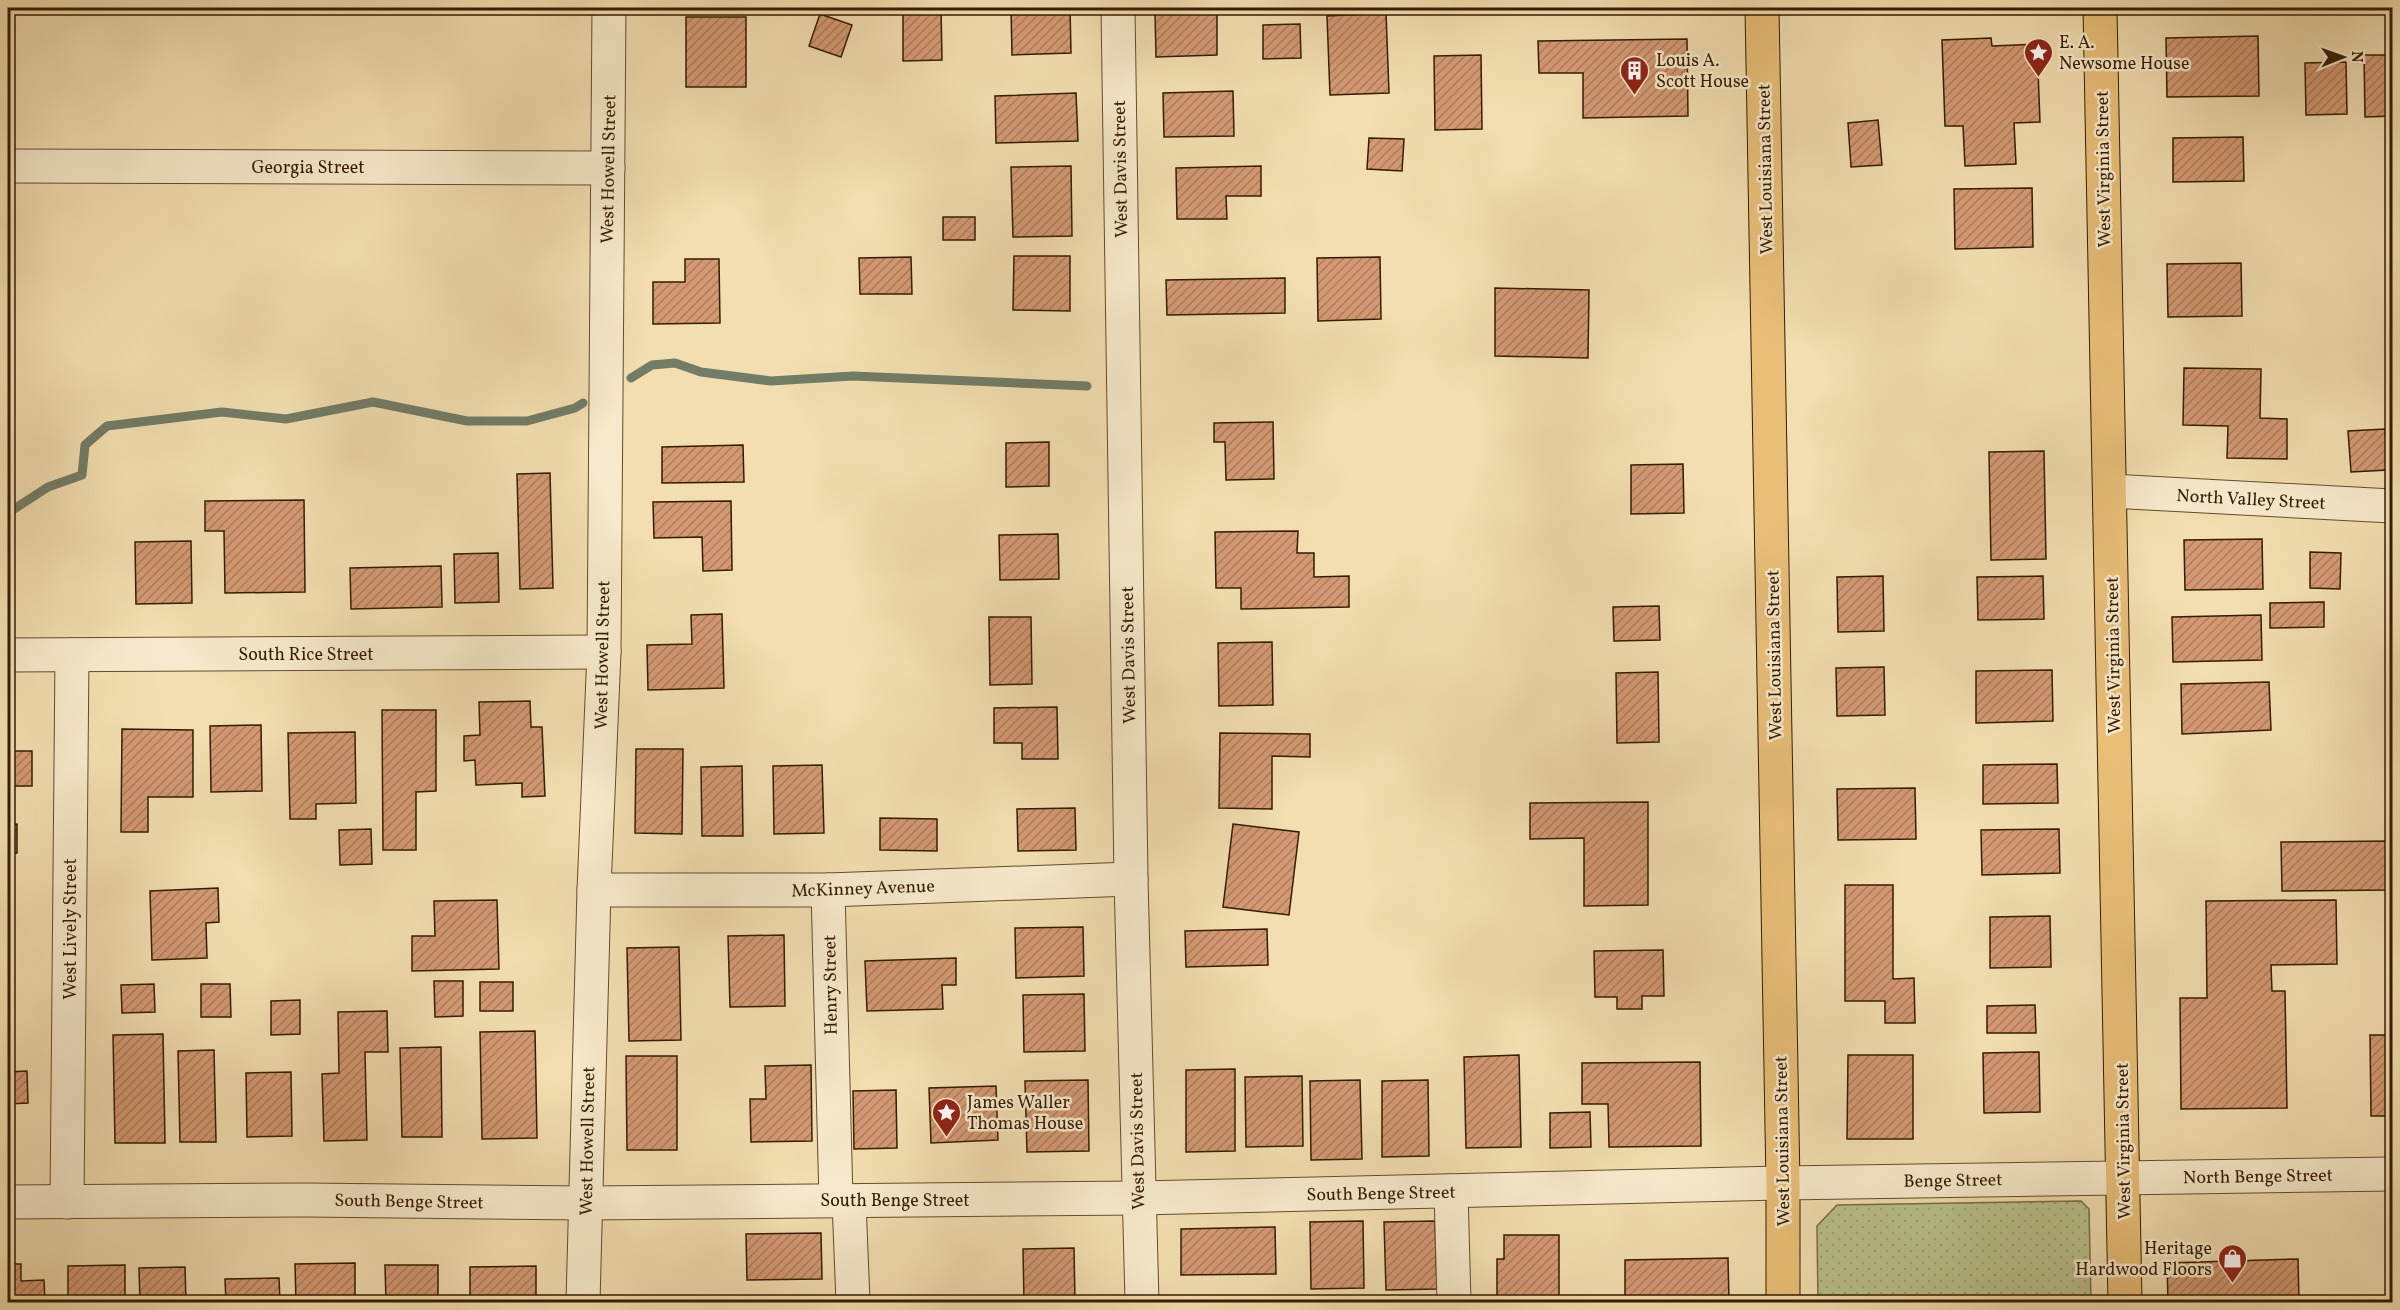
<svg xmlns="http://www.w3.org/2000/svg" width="2400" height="1310" viewBox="0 0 2400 1310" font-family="Vollkorn,serif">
  <defs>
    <pattern id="park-dots" width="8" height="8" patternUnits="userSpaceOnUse" patternTransform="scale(1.5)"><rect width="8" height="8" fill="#b9c18c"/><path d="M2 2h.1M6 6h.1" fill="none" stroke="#a0a577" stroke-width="1.8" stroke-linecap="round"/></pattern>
    <pattern id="building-hatch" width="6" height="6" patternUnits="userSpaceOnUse" patternTransform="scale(1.5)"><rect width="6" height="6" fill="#d49973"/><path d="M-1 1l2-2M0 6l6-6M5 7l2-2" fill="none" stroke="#ad7c5c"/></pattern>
  </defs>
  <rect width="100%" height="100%" fill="#f2deb0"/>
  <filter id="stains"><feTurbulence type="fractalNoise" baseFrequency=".00333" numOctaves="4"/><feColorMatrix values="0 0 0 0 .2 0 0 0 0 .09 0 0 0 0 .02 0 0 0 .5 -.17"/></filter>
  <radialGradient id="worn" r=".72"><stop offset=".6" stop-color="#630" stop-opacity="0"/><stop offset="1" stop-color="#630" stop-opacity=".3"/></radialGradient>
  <path fill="url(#park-dots)" stroke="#776e46" stroke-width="1.5" d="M2081 1201 2089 1209 2091 1302H1818L1817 1226 1837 1205Z"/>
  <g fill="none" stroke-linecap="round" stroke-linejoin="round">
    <g stroke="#727c67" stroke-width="9">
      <path d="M631 378 652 365 675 363 701 372 771 381 853 376 1087 386"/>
      <path d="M8 513 48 487 82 475 85 445 107 426 222 412 286 419 373 402 467 421H527L575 408 583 403"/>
    </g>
  </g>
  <g fill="url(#building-hatch)" stroke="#351c00" stroke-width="1.5">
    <path d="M903 8H941L942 60 903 61Z"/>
    <path d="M1011 8H1070L1071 53 1012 55Z"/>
    <path d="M1217 11V55L1156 57 1155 12Z"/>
    <path d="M1386 13 1389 93 1330 95 1327 16Z"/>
    <path d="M820 14 852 25 841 57 809 46Z"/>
    <rect x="686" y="17" width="60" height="70"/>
    <path d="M1300 24 1301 58 1263 59V25Z"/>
    <path d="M2258 36 2259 96 2167 97 2166 38Z"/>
    <path d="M1991 38 1992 46 2037 44 2040 122 2014 123 2016 164 1965 166 1963 126H1945L1942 40Z"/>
    <path d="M1687 39 1688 116 1583 118V73H1539L1538 41Z"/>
    <path d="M1481 55 1482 129 1435 130 1434 56Z"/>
    <path d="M2364 55H2392V116L2365 117Z"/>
    <path d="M2346 62 2347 114 2306 115 2305 63Z"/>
    <path d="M1233 91 1234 136 1164 137 1163 93Z"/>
    <path d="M1076 93 1078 141 996 143 995 96Z"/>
    <path d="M1878 120 1882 165 1851 167 1848 123Z"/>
    <path d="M2243 137 2244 181 2173 182V138Z"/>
    <path d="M1369 138 1404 139 1402 171 1367 169Z"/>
    <path d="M1071 166 1072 236 1013 237 1011 167Z"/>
    <path d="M1261 166V196H1226L1227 219H1177L1176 168Z"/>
    <path d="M2032 188 2033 247 1955 249 1954 189Z"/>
    <rect x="943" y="217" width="32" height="23"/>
    <path d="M1014 256H1070V311L1013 310Z"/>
    <path d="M911 257 912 294H860L859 258Z"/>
    <path d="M1380 257 1381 319 1318 321 1317 258Z"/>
    <path d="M685 259H719L720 323 653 324V282H685Z"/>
    <path d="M2241 263 2242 316 2168 317 2167 264Z"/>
    <path d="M1285 278V313L1167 315 1166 280Z"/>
    <path d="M1495 288 1589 290 1588 358 1495 356Z"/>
    <path d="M2184 368 2261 369 2260 418 2287 419V459L2227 458 2228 426 2183 425Z"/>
    <path d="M1273 422 1274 479 1226 480 1225 442H1214V423Z"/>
    <path d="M2385 429 2388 470 2351 472 2348 431Z"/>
    <path d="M1049 442V486L1006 487V443Z"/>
    <path d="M743 445 744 482 662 483V447Z"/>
    <path d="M2044 451 2046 559 1991 560 1989 452Z"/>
    <path d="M1683 464 1684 513 1631 514V465Z"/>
    <path d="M550 473 553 588 520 589 517 474Z"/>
    <path d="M304 500 305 592 225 593 224 531H205V501Z"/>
    <path d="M731 501 732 570 703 571 702 537 654 538 653 502Z"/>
    <path d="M1298 531 1297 553H1314V577L1349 576V607L1241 609V588H1216L1215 532Z"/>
    <path d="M1058 534 1059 579 1000 580 999 535Z"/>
    <path d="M2262 539 2263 589 2185 590 2184 540Z"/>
    <path d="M191 541 192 603 136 604 135 542Z"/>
    <path d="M2310 552 2341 553 2340 589 2310 588Z"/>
    <path d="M498 553 499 602 455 603 454 554Z"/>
    <path d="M441 566 442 607 351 609 350 568Z"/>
    <path d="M1883 576 1884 631 1838 632 1837 577Z"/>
    <path d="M2043 576 2044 619 1978 620 1977 577Z"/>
    <path d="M2324 602V627L2270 628V603Z"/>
    <path d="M1659 606 1660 640 1614 641 1613 607Z"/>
    <path d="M722 614 724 688 648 690 647 645 692 644 691 615Z"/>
    <path d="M2261 615 2262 660 2173 662 2172 617Z"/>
    <path d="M989 617H1031L1032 684 990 685Z"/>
    <path d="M1272 642 1273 705 1219 706 1218 643Z"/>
    <path d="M1884 667 1885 715 1837 716 1836 668Z"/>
    <path d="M2052 670 2053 721 1976 723V671Z"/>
    <path d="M1658 672 1659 742 1617 743 1616 673Z"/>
    <path d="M2269 682 2271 730 2182 734 2181 684Z"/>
    <rect x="8" y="695" width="2" height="35"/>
    <path d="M530 701 531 727H542L545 796 522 797V783L476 785 475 760 464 761V736L480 735 479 702Z"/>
    <path d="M1057 707 1058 759H1022V743H994V708Z"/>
    <path d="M382 710H436V791L416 792V850H383Z"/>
    <path d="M261 725 262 791 211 792 210 726Z"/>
    <path d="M122 729 193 730V797H148V832H121Z"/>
    <path d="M355 732 356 803 316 804V819H290L288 733Z"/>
    <path d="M1220 733 1310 734V757L1272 756V809L1219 808Z"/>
    <path d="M636 749H683L682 834 635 833Z"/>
    <rect x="8" y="751" width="24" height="35"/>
    <path d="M2057 764 2058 803 1983 804V765Z"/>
    <path d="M822 765 824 833 774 834 773 766Z"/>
    <path d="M742 766 743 836H702L701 767Z"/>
    <path d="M1915 788 1916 839 1838 840 1837 789Z"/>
    <path d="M1648 802V905L1584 906V838L1530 839V803Z"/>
    <path d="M1075 808 1076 850 1018 851 1017 809Z"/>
    <path d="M880 818 937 819V851L880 850Z"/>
    <path d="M17 824V853H8V825Z"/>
    <path d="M1233 824 1299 832 1289 915 1223 907Z"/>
    <path d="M371 829 372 864 340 865 339 830Z"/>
    <path d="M2059 829 2060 873 1982 875 1981 830Z"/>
    <path d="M2392 841V890L2282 891 2281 842Z"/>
    <path d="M1845 885H1893V979L1914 978 1915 1023H1885V1001H1845Z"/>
    <path d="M218 888 219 922 206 923 207 958 152 960 150 891Z"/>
    <path d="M497 900 499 969 412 971V936H435L434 901Z"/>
    <path d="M2336 900 2337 964 2271 965 2272 991H2285L2287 1108 2181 1109 2180 998H2207L2206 901Z"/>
    <path d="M2050 916 2051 967 1990 968V917Z"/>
    <path d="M1083 927 1084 976 1016 978 1015 928Z"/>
    <path d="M1267 929 1268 965 1186 967 1185 931Z"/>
    <path d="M784 935 785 1006 730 1007 728 936Z"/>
    <path d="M679 947 681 1040 629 1041 627 948Z"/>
    <path d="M1663 950 1664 996H1642V1009H1617V997H1595L1594 951Z"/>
    <path d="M956 958V985H942L943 1009 867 1011 865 961Z"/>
    <path d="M434 981H463V1016L435 1017Z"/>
    <rect x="480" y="982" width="33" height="29"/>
    <path d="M154 984 155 1012 122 1013 121 985Z"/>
    <path d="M201 984H230L231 1017H201Z"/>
    <path d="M1084 994 1085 1051 1024 1052 1023 995Z"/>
    <path d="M300 1000V1034L271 1035V1001Z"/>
    <path d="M2035 1005 2036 1033H1987V1006Z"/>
    <path d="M387 1011 388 1052H365L367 1140 324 1141 322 1074 339 1073 338 1012Z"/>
    <path d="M535 1031 537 1138 482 1139 480 1032Z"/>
    <path d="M163 1034 165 1143H115L113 1035Z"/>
    <path d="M2370 1035H2392V1116H2371Z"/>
    <path d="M441 1047 442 1137H402L400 1048Z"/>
    <path d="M214 1050 216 1142H180L178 1051Z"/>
    <path d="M2039 1052 2040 1112 1984 1113 1983 1053Z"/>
    <path d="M1519 1055 1521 1147 1466 1148 1464 1057Z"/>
    <path d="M1848 1055H1913V1139H1847Z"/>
    <path d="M626 1056H677V1150H627Z"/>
    <path d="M1700 1062 1701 1146 1609 1147 1608 1104H1582V1063Z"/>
    <path d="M811 1065 812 1141 751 1142 750 1099H766L765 1066Z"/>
    <path d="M1235 1069V1151L1186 1152V1070Z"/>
    <path d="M27 1071 28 1103 8 1104V1072Z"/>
    <path d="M291 1072 292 1136 247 1137 246 1073Z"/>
    <path d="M1302 1076 1303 1146 1246 1147 1245 1077Z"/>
    <path d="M1088 1080 1089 1151 1027 1152 1025 1081Z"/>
    <path d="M1360 1080 1362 1159 1311 1160 1310 1081Z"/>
    <path d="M1428 1080 1429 1156 1382 1157V1081Z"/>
    <path d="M996 1086 998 1140 931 1143 929 1088Z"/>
    <path d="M896 1090 897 1148 854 1149 853 1091Z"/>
    <path d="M1590 1112 1591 1147 1550 1148V1113Z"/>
    <path d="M1363 1221 1364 1288 1311 1289 1310 1222Z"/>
    <path d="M1435 1221 1437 1289 1386 1290 1384 1222Z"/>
    <path d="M1275 1227 1276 1274 1181 1275V1229Z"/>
    <path d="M821 1233 822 1279 747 1280 746 1234Z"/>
    <path d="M1504 1235H1559V1302H1497V1259H1504Z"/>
    <path d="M1074 1248 1075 1302H1024L1023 1249Z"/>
    <path d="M1728 1258 1729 1302H1625V1260Z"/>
    <path d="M2298 1259 2299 1302H2168L2167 1263Z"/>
    <path d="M355 1263V1302H296L295 1264Z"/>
    <path d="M8 1264H21V1281L44 1280 45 1302H8Z"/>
    <path d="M125 1265V1302H68V1266Z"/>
    <path d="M385 1265H438V1302H386Z"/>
    <path d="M536 1266V1302H470V1267Z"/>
    <path d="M185 1267 186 1302H140L139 1268Z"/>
    <path d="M279 1278 280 1302H226L225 1279Z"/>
    <path d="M822 1301V1302H736Z"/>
  </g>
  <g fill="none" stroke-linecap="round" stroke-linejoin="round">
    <defs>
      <g id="minor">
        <path d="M1118 8 1131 879 1142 1302"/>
        <path d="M8 166 608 168"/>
        <path d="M2110 491 2392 506"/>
        <path d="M8 655 604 652"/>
        <path d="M594 890H828L1131 879"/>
        <path d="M828 890 836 1200"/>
        <path d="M1451 1191 1454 1302"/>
        <path d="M849 1201 853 1302"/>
        <path d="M8 1202 307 1200 586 1203 1138 1198 1783 1183 2392 1174"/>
        <path d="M67 1202 72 655"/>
        <path d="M583 1302 594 890 604 652 609 8"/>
      </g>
      <g id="major">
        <path d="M1762 8 1783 1183V1302"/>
        <path d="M2100 8 2125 1302"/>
      </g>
    </defs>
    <use href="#minor" stroke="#644c2c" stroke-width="35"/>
    <use href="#major" stroke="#351c00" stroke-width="35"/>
    <use href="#minor" stroke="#f7eacc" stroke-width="33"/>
    <use href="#major" stroke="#e9bf78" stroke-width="33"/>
  </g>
  <defs>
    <symbol id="sight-pin" viewBox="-11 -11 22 30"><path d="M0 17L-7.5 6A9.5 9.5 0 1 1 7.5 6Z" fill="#8f2418" stroke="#f7eacc"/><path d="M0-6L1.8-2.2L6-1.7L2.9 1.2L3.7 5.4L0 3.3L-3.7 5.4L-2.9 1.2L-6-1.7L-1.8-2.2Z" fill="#fff"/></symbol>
    <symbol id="building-pin" viewBox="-11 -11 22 30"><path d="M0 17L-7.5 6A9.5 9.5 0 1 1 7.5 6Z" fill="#8f2418" stroke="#f7eacc"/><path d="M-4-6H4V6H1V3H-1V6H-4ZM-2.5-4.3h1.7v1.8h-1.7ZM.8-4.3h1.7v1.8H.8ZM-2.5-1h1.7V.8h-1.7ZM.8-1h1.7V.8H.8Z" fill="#fff"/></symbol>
    <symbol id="shop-pin" viewBox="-11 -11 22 30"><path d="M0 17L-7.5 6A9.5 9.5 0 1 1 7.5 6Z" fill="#8f2418" stroke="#f7eacc"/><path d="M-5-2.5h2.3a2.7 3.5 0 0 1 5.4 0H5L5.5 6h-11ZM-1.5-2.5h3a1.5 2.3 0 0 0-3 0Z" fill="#fff"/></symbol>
  </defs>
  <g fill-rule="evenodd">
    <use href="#sight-pin" x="2022" y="36" width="33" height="45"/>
    <use href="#building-pin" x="1618" y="54" width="33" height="45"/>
    <use href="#sight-pin" x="930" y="1096" width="33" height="45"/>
    <use href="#shop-pin" x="2216" y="1242" width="33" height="45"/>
  </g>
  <g text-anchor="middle" stroke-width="5" stroke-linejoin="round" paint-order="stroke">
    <g font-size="18" fill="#351c00" stroke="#f7eacc" text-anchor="start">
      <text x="2059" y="48">E. A.<tspan x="2059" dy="21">Newsome House</tspan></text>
      <text x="1656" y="66">Louis A.<tspan x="1656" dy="21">Scott House</tspan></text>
      <text x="967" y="1108">James Waller<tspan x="967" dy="21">Thomas House</tspan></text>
      <text x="2212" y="1254" text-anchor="end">Heritage<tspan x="2212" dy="21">Hardwood Floors</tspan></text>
    </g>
    <g font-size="18" fill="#351c00" stroke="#f7eacc">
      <text x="308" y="173">Georgia Street</text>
      <text transform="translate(608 169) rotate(-89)" y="6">West Howell Street</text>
      <text transform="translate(1120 169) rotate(-91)" y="6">West Davis Street</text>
      <text transform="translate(1765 169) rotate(-91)" y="6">West Louisiana Street</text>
      <text transform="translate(2103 169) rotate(-91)" y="6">West Virginia Street</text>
      <text transform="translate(2251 499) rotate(3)" y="6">North Valley Street</text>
      <text x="306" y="660">South Rice Street</text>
      <text transform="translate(602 655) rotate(-89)" y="6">West Howell Street</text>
      <text transform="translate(1128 655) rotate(-91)" y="6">West Davis Street</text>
      <text transform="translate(1774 655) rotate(-91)" y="6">West Louisiana Street</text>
      <text transform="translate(2113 655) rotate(-91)" y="6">West Virginia Street</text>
      <text transform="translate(863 888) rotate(-2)" y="6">McKinney Avenue</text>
      <text transform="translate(70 929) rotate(-90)" y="6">West Lively Street</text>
      <text transform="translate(830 985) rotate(-91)" y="6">Henry Street</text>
      <text transform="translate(587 1141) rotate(-89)" y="6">West Howell Street</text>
      <text transform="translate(1137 1141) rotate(-91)" y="6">West Davis Street</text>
      <text transform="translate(1782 1141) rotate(-91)" y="6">West Louisiana Street</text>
      <text transform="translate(2123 1141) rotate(-91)" y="6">West Virginia Street</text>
      <text transform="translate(2258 1176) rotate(-1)" y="6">North Benge Street</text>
      <text transform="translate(1953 1180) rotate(-1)" y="6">Benge Street</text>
      <text transform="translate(1381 1193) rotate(-1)" y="6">South Benge Street</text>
      <text x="895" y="1206">South Benge Street</text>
      <text transform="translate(409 1201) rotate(1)" y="6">South Benge Street</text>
    </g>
  </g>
  <rect width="2400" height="1310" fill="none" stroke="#f2deb0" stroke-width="30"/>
  <rect x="9" y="9" width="2382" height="1292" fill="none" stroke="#351c00" stroke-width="3"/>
  <rect x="15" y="15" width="2370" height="1280" fill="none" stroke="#351c00" stroke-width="1.5"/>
  <g transform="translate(2343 57) rotate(89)" stroke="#f7eacc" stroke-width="4.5" paint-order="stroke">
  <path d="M0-4.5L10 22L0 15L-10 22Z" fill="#351c00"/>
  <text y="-9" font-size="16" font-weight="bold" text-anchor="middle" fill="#351c00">N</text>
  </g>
  <rect width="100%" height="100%" filter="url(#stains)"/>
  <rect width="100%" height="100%" fill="url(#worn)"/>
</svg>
